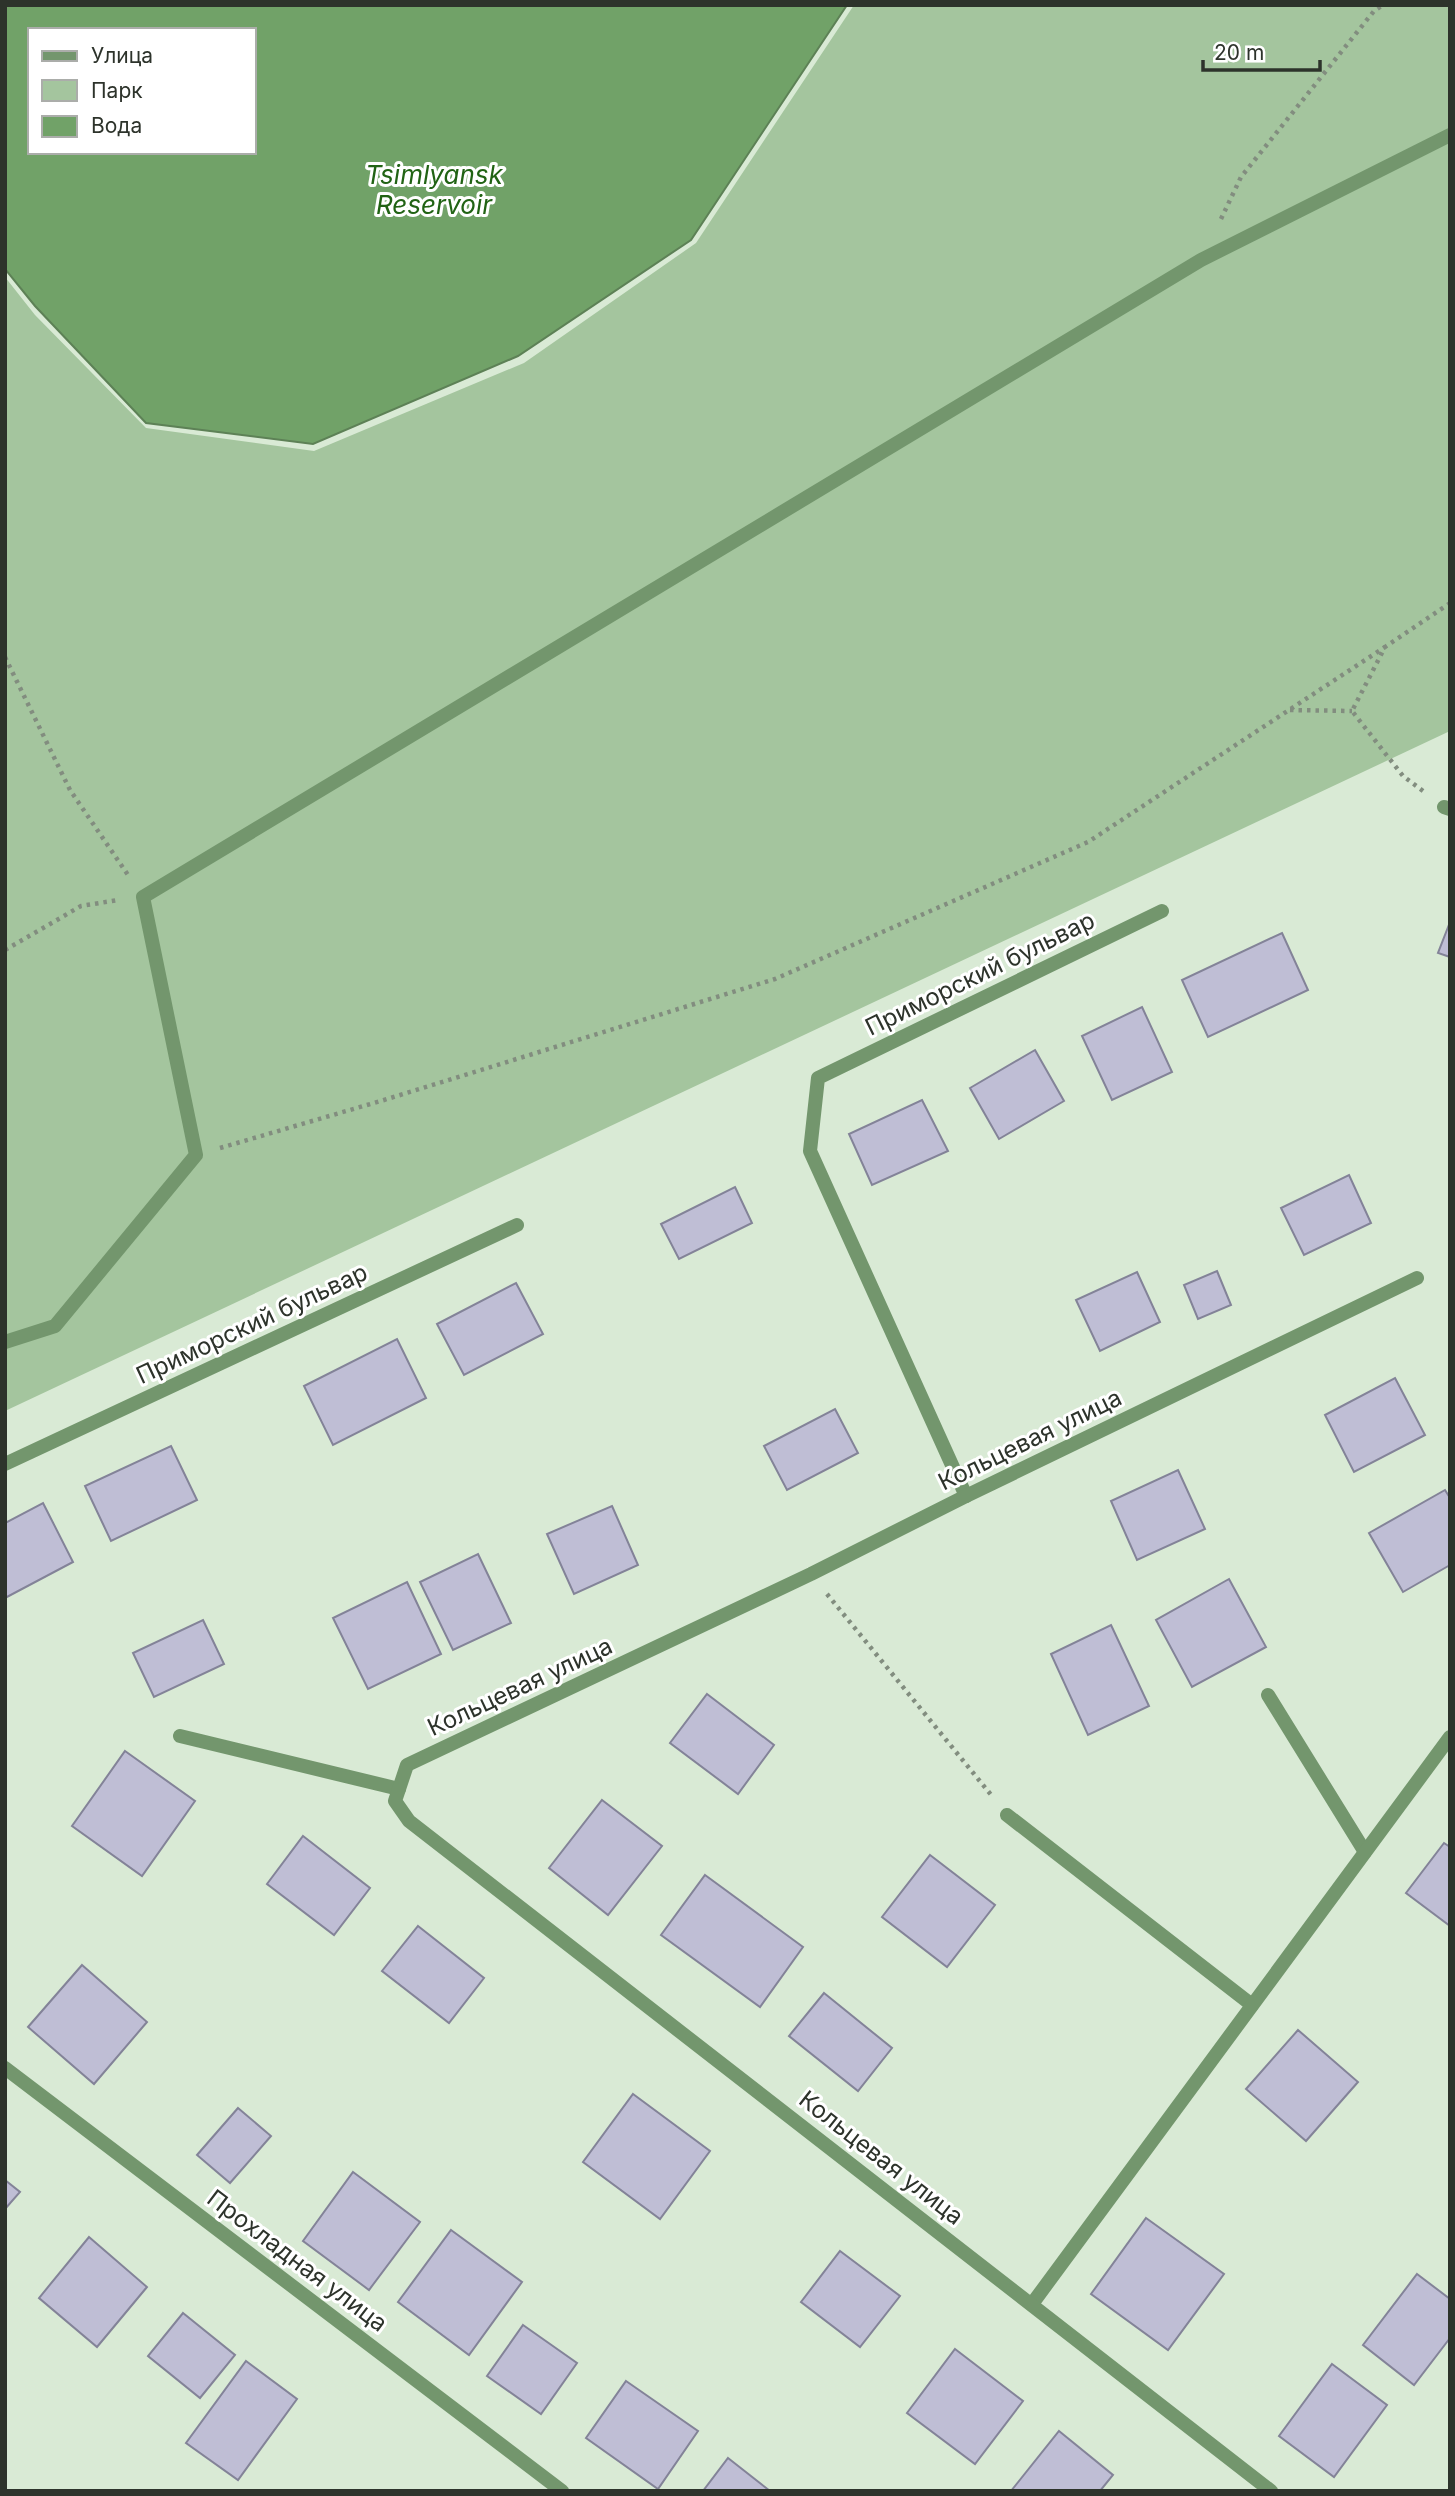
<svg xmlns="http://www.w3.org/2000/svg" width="1455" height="2496" viewBox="0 0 1455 2496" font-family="Inter,sans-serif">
  <rect width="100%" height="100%" fill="#d9ead5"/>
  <path fill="#a4c59e" d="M854 5H1450V731L5 1411V277L35 315 146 428 314 451 524 363 696 243Z"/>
  <path fill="#71a268" stroke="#5d8156" stroke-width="2" fill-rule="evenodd" d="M5 5H847L691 240 518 356 313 444 146 423 35 306 5 269ZM30 30H254V152H30Z"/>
  <g fill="#bfbed5" stroke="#838398" stroke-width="2">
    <path d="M1450 922V957L1438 953Z"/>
    <path d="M1282 933 1308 990 1208 1037 1182 980Z"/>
    <path d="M1142 1007 1172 1072 1112 1100 1082 1036Z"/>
    <path d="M1035 1050 1064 1101 999 1139 970 1088Z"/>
    <path d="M922 1100 948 1151 872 1185 849 1134Z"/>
    <path d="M1349 1175 1371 1223 1304 1255 1281 1208Z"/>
    <path d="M735 1187 752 1223 679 1259 661 1224Z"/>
    <path d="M1217 1271 1231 1305 1198 1319 1184 1285Z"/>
    <path d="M1137 1272 1160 1322 1100 1351 1076 1300Z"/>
    <path d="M516 1283 543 1334 464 1375 437 1324Z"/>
    <path d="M397 1339 426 1398 333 1445 304 1386Z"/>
    <path d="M1395 1378 1425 1435 1354 1472 1325 1415Z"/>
    <path d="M835 1409 858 1453 787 1490 764 1446Z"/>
    <path d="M171 1446 197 1500 111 1541 85 1486Z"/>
    <path d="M1178 1470 1205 1529 1137 1560 1111 1501Z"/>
    <path d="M1445 1490 1450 1498V1565L1403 1592 1369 1533Z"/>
    <path d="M43 1503 73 1562 5 1598V1523Z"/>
    <path d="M612 1506 638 1565 574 1594 547 1534Z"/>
    <path d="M478 1554 511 1623 453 1650 420 1582Z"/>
    <path d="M1229 1579 1266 1647 1192 1687 1156 1620Z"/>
    <path d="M407 1582 441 1654 368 1689 333 1618Z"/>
    <path d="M203 1620 224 1664 154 1697 133 1653Z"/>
    <path d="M1111 1625 1149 1706 1088 1735 1051 1654Z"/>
    <path d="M707 1694 774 1745 738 1794 670 1743Z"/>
    <path d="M125 1751 195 1801 142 1876 72 1826Z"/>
    <path d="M602 1800 662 1846 608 1915 549 1868Z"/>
    <path d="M303 1836 370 1888 334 1935 267 1884Z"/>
    <path d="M1444 1843 1450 1847V1926L1406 1893Z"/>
    <path d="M930 1855 995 1905 947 1967 882 1917Z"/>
    <path d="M705 1875 803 1947 760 2007 661 1935Z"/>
    <path d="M418 1926 484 1978 449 2023 382 1971Z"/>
    <path d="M82 1965 147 2022 94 2084 28 2027Z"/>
    <path d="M824 1993 892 2048 858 2091 789 2036Z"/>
    <path d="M1298 2030 1358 2082 1306 2141 1246 2089Z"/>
    <path d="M633 2094 710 2151 660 2219 583 2162Z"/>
    <path d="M238 2108 271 2136 230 2183 197 2155Z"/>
    <path d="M353 2172 420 2222 369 2290 303 2241Z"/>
    <path d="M5 2180 20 2192 5 2209Z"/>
    <path d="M1146 2218 1224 2274 1168 2350 1091 2294Z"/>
    <path d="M451 2230 522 2282 469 2355 398 2302Z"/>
    <path d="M89 2237 147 2287 97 2347 39 2298Z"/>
    <path d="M840 2251 900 2296 860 2347 801 2302Z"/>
    <path d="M1417 2274 1450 2299V2338L1414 2385 1363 2345Z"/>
    <path d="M183 2313 235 2355 200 2398 148 2356Z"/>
    <path d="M523 2325 577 2363 541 2414 487 2376Z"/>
    <path d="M955 2349 1023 2401 975 2464 907 2413Z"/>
    <path d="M246 2361 297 2399 238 2480 186 2443Z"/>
    <path d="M1332 2364 1387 2405 1334 2477 1279 2436Z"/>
    <path d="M626 2381 698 2431 658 2489 586 2438Z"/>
    <path d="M1059 2431 1113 2475 1100 2491H1011Z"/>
    <path d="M728 2458 770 2491H703Z"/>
  </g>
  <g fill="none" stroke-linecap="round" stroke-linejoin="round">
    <g stroke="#828d7f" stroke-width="4.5" stroke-dasharray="3.5 5" stroke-linecap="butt">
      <path d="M1221 219 1241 177 1374 11 1383 5"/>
      <path d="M5 657 70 790 128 875"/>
      <path d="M1290 710 1352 711"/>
      <path d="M1423 791 1403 776 1352 711 1385 647 1450 603"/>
      <path d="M5 950 81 906 118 900"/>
      <path d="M220 1148 384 1100 775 979 1088 842 1385 647"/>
      <path d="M827 1594 992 1796"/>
    </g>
    <g stroke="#73966d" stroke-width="14">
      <path d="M1444 807 1450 809"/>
      <path d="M5 1342 55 1326 196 1155 143 897 1201 260 1450 135"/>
      <path d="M5 1464 517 1225"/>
      <path d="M966 1496 810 1151 818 1078 1162 911"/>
      <path d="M1268 1695 1365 1852"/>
      <path d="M180 1736 399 1789"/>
      <path d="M1007 1815 1252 2005"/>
      <path d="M5 2068 562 2491"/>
      <path d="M1032 2304 1450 1737"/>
      <path d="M1271 2491 409 1821 395 1801 407 1765 811 1574 966 1496 1417 1278"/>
    </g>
  </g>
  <g text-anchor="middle" stroke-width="6" stroke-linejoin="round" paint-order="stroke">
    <g font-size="24" fill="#2d332b" stroke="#fff">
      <text transform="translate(980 974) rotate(-26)" y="8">Приморский бульвар</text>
      <text transform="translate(252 1324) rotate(-25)" y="8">Приморский бульвар</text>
      <text transform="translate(1030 1440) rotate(-26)" y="8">Кольцевая улица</text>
      <text transform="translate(520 1687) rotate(-25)" y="8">Кольцевая улица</text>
      <text transform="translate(881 2158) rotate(38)" y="8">Кольцевая улица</text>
      <text transform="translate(297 2261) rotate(37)" y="8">Прохладная улица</text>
    </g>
    <g font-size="26" font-style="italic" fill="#216314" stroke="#fff">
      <text x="434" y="184">Tsimlyansk<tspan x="434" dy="30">Reservoir</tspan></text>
    </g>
  </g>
  <rect width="1455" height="2496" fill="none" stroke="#2d332b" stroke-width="14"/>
  <rect x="28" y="28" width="228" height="126" fill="#ffffff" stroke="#abadaa" stroke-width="2"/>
  <rect x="42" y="51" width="35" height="10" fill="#73966d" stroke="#abadaa" stroke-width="2"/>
  <text x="91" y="63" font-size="21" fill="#2d332b">Улица</text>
  <rect x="42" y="80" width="35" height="21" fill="#a4c59e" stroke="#abadaa" stroke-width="2"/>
  <text x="91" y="98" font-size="21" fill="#2d332b">Парк</text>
  <rect x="42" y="116" width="35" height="21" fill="#71a268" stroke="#abadaa" stroke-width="2"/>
  <text x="91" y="133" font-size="21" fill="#2d332b">Вода</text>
  <path d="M1203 60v10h117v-10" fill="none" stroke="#2d332b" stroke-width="3.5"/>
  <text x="1214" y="60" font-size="21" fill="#2d332b" stroke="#ffffff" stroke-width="5" paint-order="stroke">20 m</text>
</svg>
